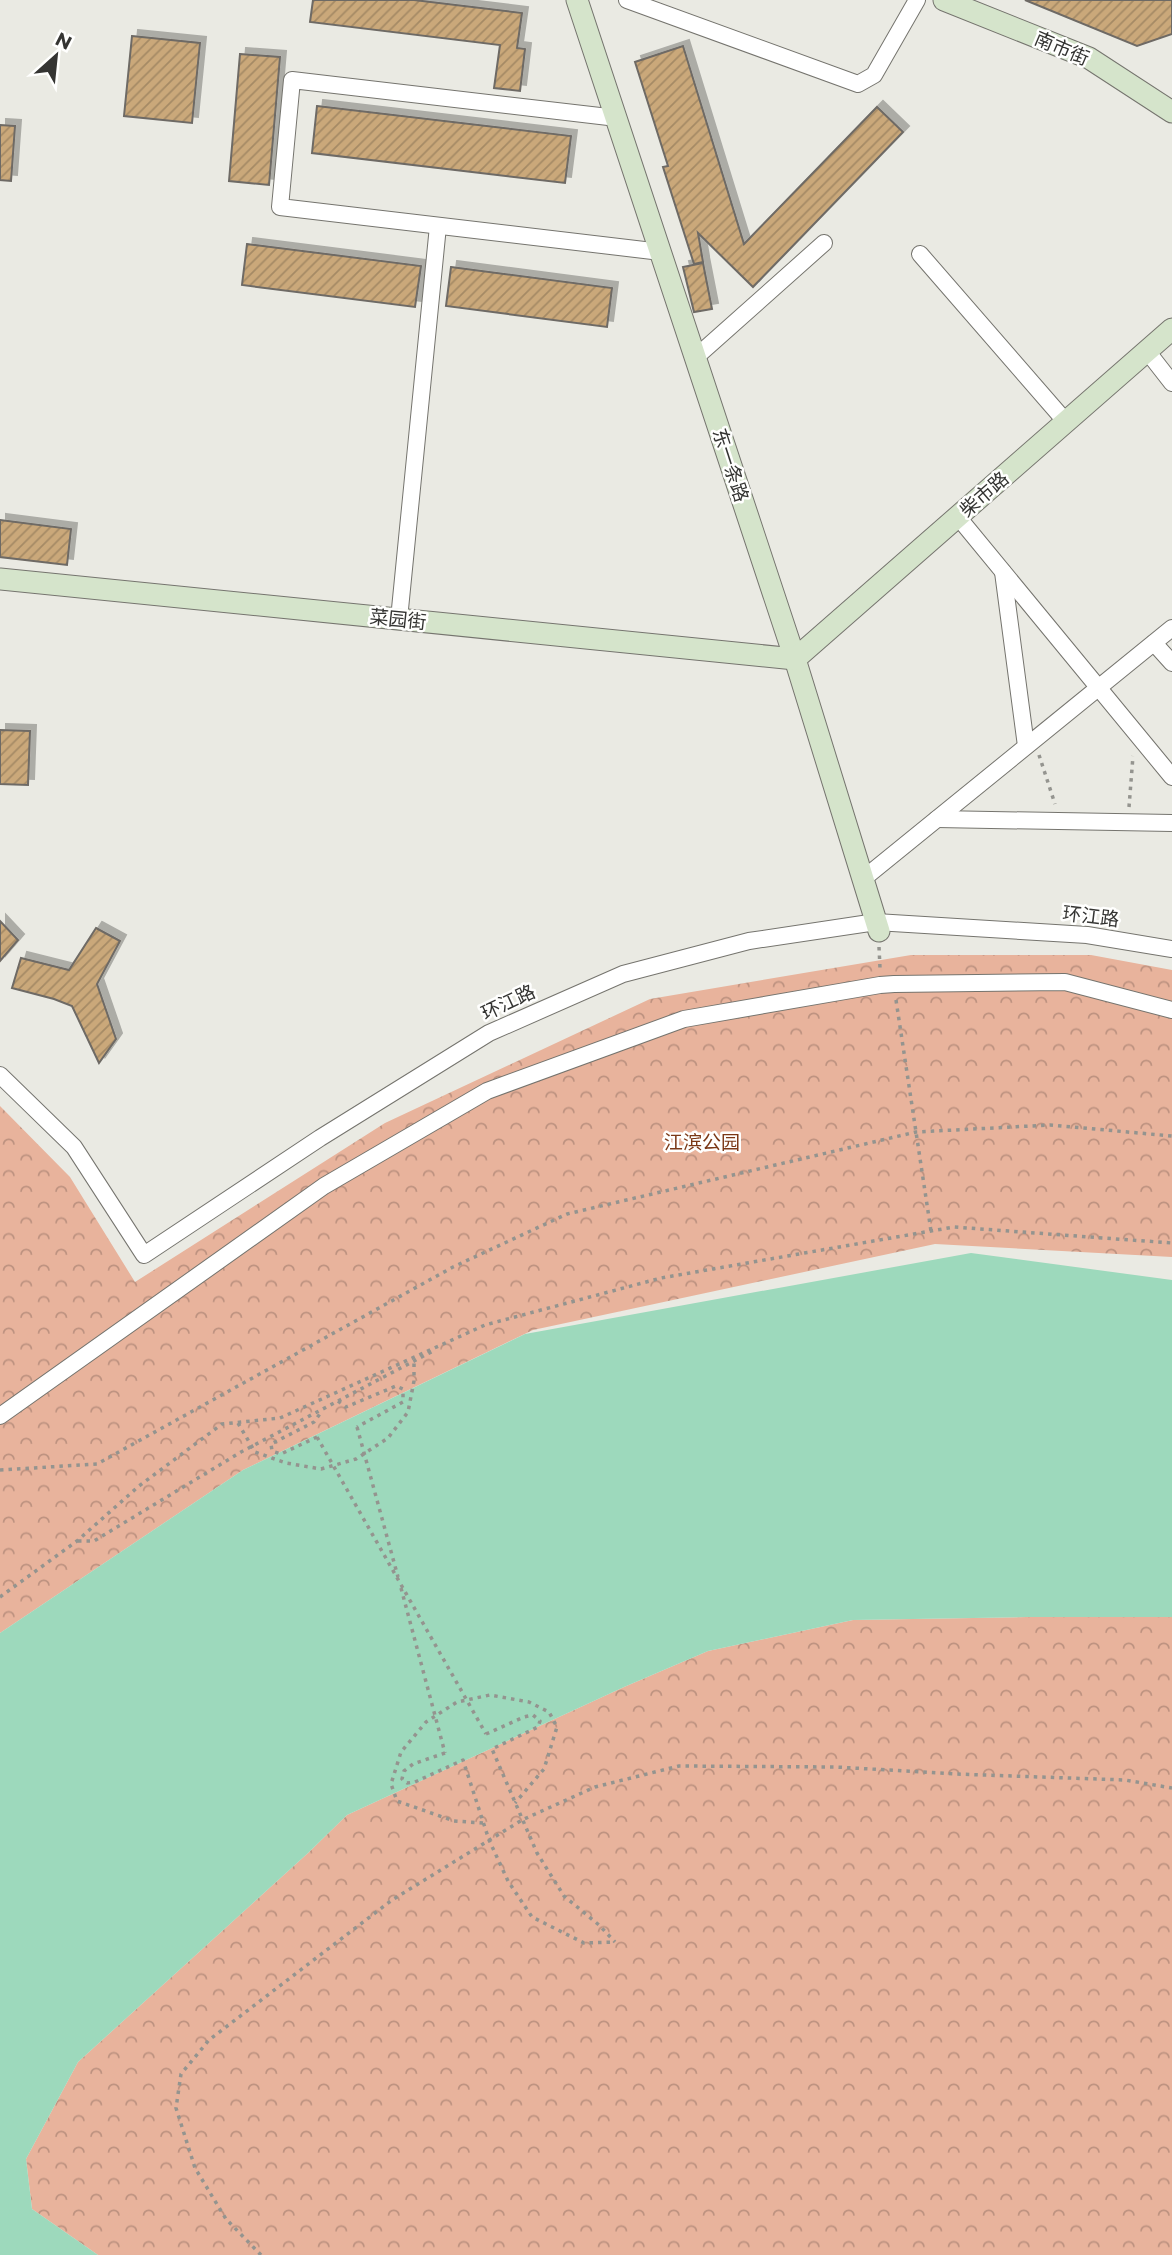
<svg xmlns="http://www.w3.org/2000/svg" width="1172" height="2255" viewBox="0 0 1172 2255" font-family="Montserrat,'Noto Sans SC',sans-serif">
  <defs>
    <pattern id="park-crowns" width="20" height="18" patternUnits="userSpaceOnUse" patternTransform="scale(1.75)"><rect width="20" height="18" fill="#e8b39c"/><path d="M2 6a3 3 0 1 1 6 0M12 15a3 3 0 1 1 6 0" fill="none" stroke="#bd9280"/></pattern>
    <pattern id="building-hatch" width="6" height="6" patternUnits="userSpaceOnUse" patternTransform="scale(1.75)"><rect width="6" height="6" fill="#caa87a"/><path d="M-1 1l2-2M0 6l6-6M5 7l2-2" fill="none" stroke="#a58a65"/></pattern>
    <filter id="shadow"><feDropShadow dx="6" dy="-6" stdDeviation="0" flood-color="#0004"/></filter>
  </defs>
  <rect width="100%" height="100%" fill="#eaeae3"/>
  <g fill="url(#park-crowns)">
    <path d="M911 955H1091L1172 970V1257L935 1244 533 1330 243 1470 0 1633V1106L70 1177 135 1282 385 1123 650 999Z"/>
    <path d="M1027 1617H1172V2255H98L32 2209 26 2159 78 2062 308 1853 347 1815 624 1687 708 1651 853 1620Z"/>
  </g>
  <path fill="#9dd9bc" d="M971 1253 1172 1280V1617H1027L853 1620 708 1651 624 1687 347 1815 308 1853 78 2062 26 2159 32 2209 98 2255H0V1633L243 1470 525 1334Z"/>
  <g fill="url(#building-hatch)" stroke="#6e6a65" stroke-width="2" filter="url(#shadow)">
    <path d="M313 0H414L522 13 517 48 525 49 520 91 494 88 500 45 310 22Z"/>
    <path d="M1025 0H1172V34L1137 46Z"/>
    <path d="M132 36 200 43 192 123 124 116Z"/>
    <path d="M683 46 744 244 877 107 903 132 753 287 698 233 703 262 694 264 663 167 668 166 635 62Z"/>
    <path d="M240 54 280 57 269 185 229 181Z"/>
    <path d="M317 106 571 136 565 183 312 153Z"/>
    <path d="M0 125 15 126 11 181 0 180Z"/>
    <path d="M247 244 421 266 415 307 242 285Z"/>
    <path d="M703 263 712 309 694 312 683 267Z"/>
    <path d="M451 267 612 288 607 327 446 306Z"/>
    <path d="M0 520 71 529 67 565 0 557Z"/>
    <path d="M0 730 30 731 28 785 0 784Z"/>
    <path d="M0 921 18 940 0 961Z"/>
    <path d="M96 928 120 941 97 984 116 1039 99 1063 72 1006 54 999 12 988 21 958 69 970Z"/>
  </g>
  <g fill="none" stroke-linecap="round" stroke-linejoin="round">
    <defs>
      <g id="street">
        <path d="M627 0 858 84 874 75 917 0"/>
        <path d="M617 118 292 80 280 207 661 252"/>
        <path d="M920 254 1066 422"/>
        <path d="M1147 351 1172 383"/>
        <path d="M696 357 824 243"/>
        <path d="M958 517 1172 777"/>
        <path d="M1003 572 1026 746"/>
        <path d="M399 619 438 226"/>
        <path d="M1154 643 1172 663"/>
        <path d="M937 819 1172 823"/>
        <path d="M863 879 1172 628"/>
        <path d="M0 1075 74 1147 144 1255 320 1138 489 1033 623 974 749 941 876 922 1087 935 1172 949"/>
        <path d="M0 1416 324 1186 487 1091 684 1019 880 985 894 984 1065 982 1172 1010"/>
      </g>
      <g id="secondary">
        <path d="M577 0 795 659 879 931"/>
        <path d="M944 0 1089 58 1172 112"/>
        <path d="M0 579 795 659 1172 329"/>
      </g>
    </defs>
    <use href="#street" stroke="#75746e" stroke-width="18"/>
    <use href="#secondary" stroke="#75746e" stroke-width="23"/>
    <g stroke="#94948f" stroke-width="3.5" stroke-dasharray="3.5 5" stroke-linecap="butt">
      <path d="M1039 755 1055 804"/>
      <path d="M1129 807 1133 756"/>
      <path d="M879 947 880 968"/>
      <path d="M896 1000 931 1231"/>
      <path d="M338 1401 346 1407 396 1386 403 1389V1402L357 1427"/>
      <path d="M238 1423 255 1452 286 1463 321 1469 356 1459 388 1438 408 1412 414 1381V1360"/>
      <path d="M317 1437 281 1454 272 1451 271 1444 314 1422 322 1411"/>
      <path d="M0 1470 97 1464 453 1267 567 1214 916 1132 1050 1125 1172 1136"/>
      <path d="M78 1541H94L241 1452 433 1351"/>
      <path d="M0 1597 77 1541 139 1486 222 1424 280 1418 485 1325 661 1278 954 1227 1172 1243"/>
      <path d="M486 1734 524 1717 533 1715 540 1721 538 1727 492 1749 537 1853 564 1896 599 1925 615 1942"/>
      <path d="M445 1753 413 1764 404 1771 402 1779 407 1783 415 1782 463 1760 489 1840 508 1881 532 1917 584 1943 615 1942"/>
      <path d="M483 1823 454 1821 397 1801 391 1784 401 1752 426 1722 457 1702 490 1695 529 1702 549 1712 557 1727 544 1769 515 1803"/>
      <path d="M261 2255 226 2219 195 2168 176 2108 181 2074 209 2040 392 1900 522 1820 595 1787 679 1766 836 1767 956 1774 1125 1780 1172 1788"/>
    </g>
    <use href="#street" stroke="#fff" stroke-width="16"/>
    <use href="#secondary" stroke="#d5e4cb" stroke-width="21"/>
    <g stroke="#94948f" stroke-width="3.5" stroke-dasharray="3.5 5" stroke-linecap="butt">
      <path d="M357 1427 398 1577"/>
      <path d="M317 1437 486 1734"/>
      <path d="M401 1588 445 1753"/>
    </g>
  </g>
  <g text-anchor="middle" stroke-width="5" stroke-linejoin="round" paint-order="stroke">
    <g font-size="19" fill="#343432" stroke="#fffffe">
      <text transform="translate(1062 48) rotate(23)" y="7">南市街</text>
      <text transform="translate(731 465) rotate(72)" y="7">东一条路</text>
      <text transform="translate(984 494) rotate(-41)" y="7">柴市路</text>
      <text transform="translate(398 619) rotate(6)" y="7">菜园街</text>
      <text transform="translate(1091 916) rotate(7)" y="7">环江路</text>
      <text transform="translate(508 1002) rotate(-25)" y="7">环江路</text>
    </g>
    <g font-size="19" fill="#7b3816" stroke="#fffffe">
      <text x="702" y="1149">江滨公园</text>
    </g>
  </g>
  <g transform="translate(56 56) rotate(27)" stroke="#fffffe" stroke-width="5" paint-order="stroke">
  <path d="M0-5L12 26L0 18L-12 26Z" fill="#343432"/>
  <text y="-10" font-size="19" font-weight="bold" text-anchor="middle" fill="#343432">N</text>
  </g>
</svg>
